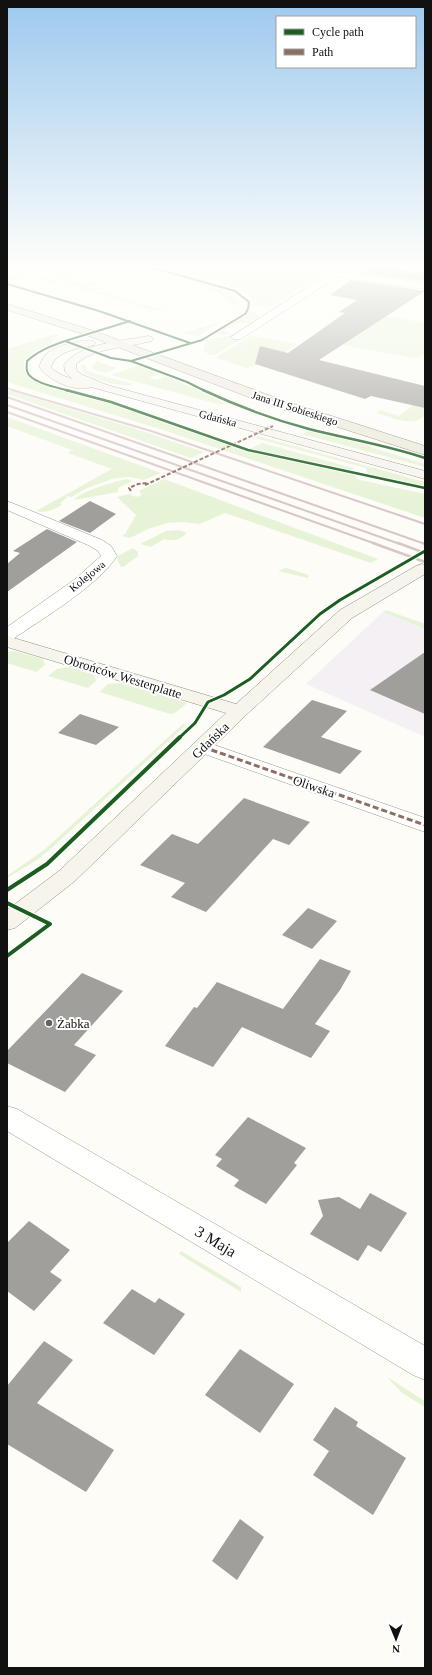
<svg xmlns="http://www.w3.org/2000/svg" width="432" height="1675" viewBox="0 0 432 1675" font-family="'Times New Roman',serif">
  <rect width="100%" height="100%" fill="#fdfcf7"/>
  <path fill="#f5f0f3" d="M383 612 425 629V737L306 684Z"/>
  <g fill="#e7f3d7">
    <path d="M33 268 20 279 12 282 50 294 7 283V276Z"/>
    <path d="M45 268H115L154 280H143L144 277 71 275 69 278C61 278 51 277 44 271Z"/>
    <path d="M163 268H290C296 276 306 269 314 268 319 267 325 268 330 268L276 304 270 306H255C253 301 251 296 246 293 231 282 184 273 163 268Z"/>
    <path d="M37 276 59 281 94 282 95 285 87 288 155 308 163 306 164 307 149 312H144L151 310 60 282 52 284 35 279 34 277Z"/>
    <path d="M201 285C214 285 231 292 240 303V306L233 304 217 292Z"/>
    <path d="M249 311 258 314 259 317 248 323H236L223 331 230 332 225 335 216 334Z"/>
    <path d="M387 316 425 323V353L415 358 342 345Z"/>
    <path d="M217 323H218L198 336 182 333Z"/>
    <path d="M55 334 59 335 52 341 53 343 34 352 24 361V371L32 379 45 385 110 404 248 452 355 475 356 479 425 494V518L160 429 7 382V349Z"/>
    <path d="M233 335 231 337 241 339 215 355H210L203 350 206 343 204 341Z"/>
    <path d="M251 336 297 344 279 356 246 368 217 358 218 356Z"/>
    <path d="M97 361 116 368C110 373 97 375 92 366Z"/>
    <path d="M81 365H86V370L93 373 133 384C123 389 92 379 83 372Z"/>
    <path d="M139 365 160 374 148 378 156 380 166 376 225 403 221 405 111 375Z"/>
    <path d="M7 390 133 428 204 452 191 458 7 394Z"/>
    <path d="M413 405 425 406V415C412 429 392 417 377 413L380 410 399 416Z"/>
    <path d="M7 417 161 473 144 480 130 477 115 478 87 488 71 497 68 496 60 504 62 505C54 509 46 514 36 511L112 469 68 453 72 450 7 426Z"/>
    <path d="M309 431 351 441 425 464V467L302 434Z"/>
    <path d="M258 436 425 482V486L367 474 366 468 255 438Z"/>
    <path d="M262 443 353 468 354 471 250 449Z"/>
    <path d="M126 479 133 481 118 488V492L74 500C81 491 114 482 126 479Z"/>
    <path d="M164 479 378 559 371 563 225 513 200 524 182 522 167 523 148 529 130 538 122 536 125 534 136 515 117 497 129 494 136 497 142 495 139 491Z"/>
    <path d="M179 530 187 533C180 540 173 542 164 539L151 547 140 544 166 531Z"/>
    <path d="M133 548 138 552V556L123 567H121L117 560 118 556Z"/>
    <path d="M286 568 306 574 309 576 308 578 278 571Z"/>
    <path d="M386 610 425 624V629L383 612Z"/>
    <path d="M15 651 43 659 45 665 36 672 7 663V652Z"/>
    <path d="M68 667 95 675 96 681 88 688 48 676 57 669Z"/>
    <path d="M120 683 187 703 175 713 170 714 100 692 108 684Z"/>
    <path d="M183 724 186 725 53 847 37 860 7 878V876L44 850Z"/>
    <path d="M181 1251 241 1287V1292L179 1254Z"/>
    <path d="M387 1377 425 1401V1407L402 1393Z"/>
  </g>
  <path fill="#cde8f7" d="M58 268H100L112 272H64L59 270Z"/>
  <g fill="#a19f9c">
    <path d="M369 268H387L425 273V281L362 273Z"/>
    <path d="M351 280 425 291 319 360 425 386V408L371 396 365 399 255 364 260 346 288 353 345 313 339 312 357 300 330 295Z"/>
    <path d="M90 501 116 514 90 533 59 521Z"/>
    <path d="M47 529 77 542 7 592V564L20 553 13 551Z"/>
    <path d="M425 652V714L370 690Z"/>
    <path d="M312 700 347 711 321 737 362 751 340 774 263 747Z"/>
    <path d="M80 714 119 727 96 745 58 733Z"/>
    <path d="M244 798 310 822 289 845 273 839 206 912 171 897 185 883 140 865 172 834 198 844Z"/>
    <path d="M308 908 337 921 312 949 282 935Z"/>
    <path d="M320 959 351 971 340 990 315 1024 330 1031 311 1058 242 1027 213 1067 165 1046 194 1007 197 1008 217 982 283 1009Z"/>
    <path d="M82 973 123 991 74 1045 96 1055 65 1092 7 1063V1051Z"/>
    <path d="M248 1117 306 1148 294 1163 297 1165 266 1204 234 1186 239 1180 216 1166 222 1159 215 1155Z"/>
    <path d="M370 1193 407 1213 381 1252 368 1245 358 1261 310 1234 323 1216 318 1200 339 1197 360 1209Z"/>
    <path d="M29 1221 70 1250 50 1272 62 1280 34 1311 7 1291V1243Z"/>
    <path d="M132 1289 155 1303 159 1298 185 1314 154 1355 103 1323Z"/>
    <path d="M44 1341 73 1360 37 1403 114 1450 86 1492 7 1444V1386Z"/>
    <path d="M240 1349 294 1384 260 1433 205 1395Z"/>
    <path d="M335 1407 358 1422 356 1426 406 1458 373 1515 313 1475 329 1451 313 1440Z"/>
    <path d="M240 1519 264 1537 237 1580 212 1561Z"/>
  </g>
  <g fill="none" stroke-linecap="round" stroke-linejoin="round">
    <defs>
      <g id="street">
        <path d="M337 268H349L344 272 425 283V289L337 277 241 339H233L231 337Z"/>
        <path d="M7 501 102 540 111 546 117 556C98 586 43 618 13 639L7 640V627L74 580 101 556 98 551 88 545 7 510Z"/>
        <path d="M203 741 425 818V832L196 751 193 747 196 743Z"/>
        <path d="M7 1106 17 1109 425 1346V1380L413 1375 7 1131Z"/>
      </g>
      <g id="secondary">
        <path d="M148 336 152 337 154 339 152 341C131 347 90 348 76 365L77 371 81 374 107 385 425 471V479L91 387C75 393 48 380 39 367 41 362 43 357 47 353 56 346 83 338 94 341L96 343 94 345C79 349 57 350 51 367 56 373 64 376 72 379L65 372 64 365C79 343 123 341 148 336Z"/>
        <path d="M422 564 425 565V574L352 618 246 715 75 881 15 928 7 930V910L59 871 226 713 7 647V636L236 704 340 610 416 566Z"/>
      </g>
      <path id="primary" d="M7 304 94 331 282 400 425 446V455L272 406 86 335 7 310Z"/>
    </defs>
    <use href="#street" stroke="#979795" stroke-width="1"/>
    <use href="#secondary" stroke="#8e8d8b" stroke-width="1"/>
    <use href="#primary" stroke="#858482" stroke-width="1"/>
    <use href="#street" fill="#fffffe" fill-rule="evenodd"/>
    <use href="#secondary" fill="#f6f4eb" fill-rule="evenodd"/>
    <use href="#primary" fill="#ede9dc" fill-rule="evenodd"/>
    <path stroke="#d9c6c7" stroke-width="1.5" d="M7 388 16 391"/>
    <g stroke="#d9c6c7" stroke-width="2">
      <path d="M12 390 151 431 425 524"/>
      <path d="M7 397 425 544"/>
      <path d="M7 405 400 544"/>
      <path d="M7 412 376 544"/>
    </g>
    <g stroke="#d9c6c7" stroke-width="2.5">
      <path d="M373 543 425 562"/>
      <path d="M398 543 425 553"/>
      <path d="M423 543 425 544"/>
    </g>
    <path stroke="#8d6e63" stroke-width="1.5" stroke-dasharray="3 1.5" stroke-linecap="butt" d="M335 274 344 268"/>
    <g stroke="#8d6e63" stroke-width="2" stroke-dasharray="4 2" stroke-linecap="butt">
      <path d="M145 485 273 426"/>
      <path d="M131 491 129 488 138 484 147 483"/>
    </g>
    <path stroke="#8d6e63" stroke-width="3" stroke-dasharray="6 3" stroke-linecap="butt" d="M203 747 425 825"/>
    <defs>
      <g id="cycleway-far3">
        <path d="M7 284 99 311 190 343"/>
        <path d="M130 321 65 341 111 358 131 361 187 382 205 391"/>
        <path d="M65 341C51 346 38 351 27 361 27 364 26 368 27 371 30 383 59 388 70 391"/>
        <path d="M131 361 202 340 245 314 248 309 249 302 235 291 154 268"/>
      </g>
      <g id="cycleway-far2">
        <path d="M66 390 111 402 248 450 425 488"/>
        <path d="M203 390C235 405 275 420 309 429 348 439 387 445 425 458"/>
      </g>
      <path id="cycleway-far1" d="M179 738 195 723 208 702 224 695 250 679 320 614 340 600 425 551"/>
      <g id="cycleway">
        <path d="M7 890 47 864 180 737"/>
        <path d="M7 903 50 924 7 956"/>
      </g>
    </defs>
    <use href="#cycleway-far3" stroke="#fff" stroke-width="3.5"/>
    <use href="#cycleway-far2" stroke="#fff" stroke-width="4"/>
    <use href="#cycleway-far1" stroke="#fff" stroke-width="5"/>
    <use href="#cycleway" stroke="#fff" stroke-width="6"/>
    <use href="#cycleway-far3" stroke="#1b5e20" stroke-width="2"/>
    <use href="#cycleway-far2" stroke="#1b5e20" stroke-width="2.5"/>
    <use href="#cycleway-far1" stroke="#1b5e20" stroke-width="3"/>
    <use href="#cycleway" stroke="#1b5e20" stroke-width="4"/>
  </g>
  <linearGradient id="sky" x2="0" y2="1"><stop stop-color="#9dc9ee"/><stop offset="0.53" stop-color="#fefefb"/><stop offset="1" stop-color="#fefefb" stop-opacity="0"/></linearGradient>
  <rect width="432" height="502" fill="url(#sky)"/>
  <circle fill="#646362" stroke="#fff" stroke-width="1.5" cx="49" cy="1023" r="4"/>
  <g text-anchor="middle" stroke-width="4" stroke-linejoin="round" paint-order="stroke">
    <g font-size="11" fill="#111" stroke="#fff">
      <text transform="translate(295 408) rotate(18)" y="4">Jana III Sobieskiego</text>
      <text transform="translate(218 418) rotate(15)" y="4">Gdańska</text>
      <text transform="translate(87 576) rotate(-39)" y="4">Kolejowa</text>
    </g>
    <g font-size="13" fill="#111" stroke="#fff">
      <text transform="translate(123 676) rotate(17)" y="5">Obrońców Westerplatte</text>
      <text transform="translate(210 740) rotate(-44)" y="5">Gdańska</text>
      <text transform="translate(314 786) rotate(19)" y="5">Oliwska</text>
    </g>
    <g font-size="13" fill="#111" stroke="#fff" text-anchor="start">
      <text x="57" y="1028">Żabka</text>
    </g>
    <g font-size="16" fill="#111" stroke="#fff">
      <text transform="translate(216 1241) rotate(31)" y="6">3 Maja</text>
    </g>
  </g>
  <rect width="432" height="1675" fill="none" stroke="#111111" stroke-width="16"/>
  <rect x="276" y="16" width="140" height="52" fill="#ffffff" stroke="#a0a0a0"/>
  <rect x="284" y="29" width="20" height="6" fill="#1b5e20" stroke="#a0a0a0"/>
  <text x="312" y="36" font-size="12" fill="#111111">Cycle path</text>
  <rect x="284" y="49" width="20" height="6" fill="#8d6e63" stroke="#a0a0a0"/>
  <text x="312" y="56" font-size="12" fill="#111111">Path</text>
  <g transform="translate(396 1639) rotate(179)" stroke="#ffffff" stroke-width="3" paint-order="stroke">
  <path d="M0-3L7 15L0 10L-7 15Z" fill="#111111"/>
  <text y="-6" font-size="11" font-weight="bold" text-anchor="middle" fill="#111111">N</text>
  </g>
</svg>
